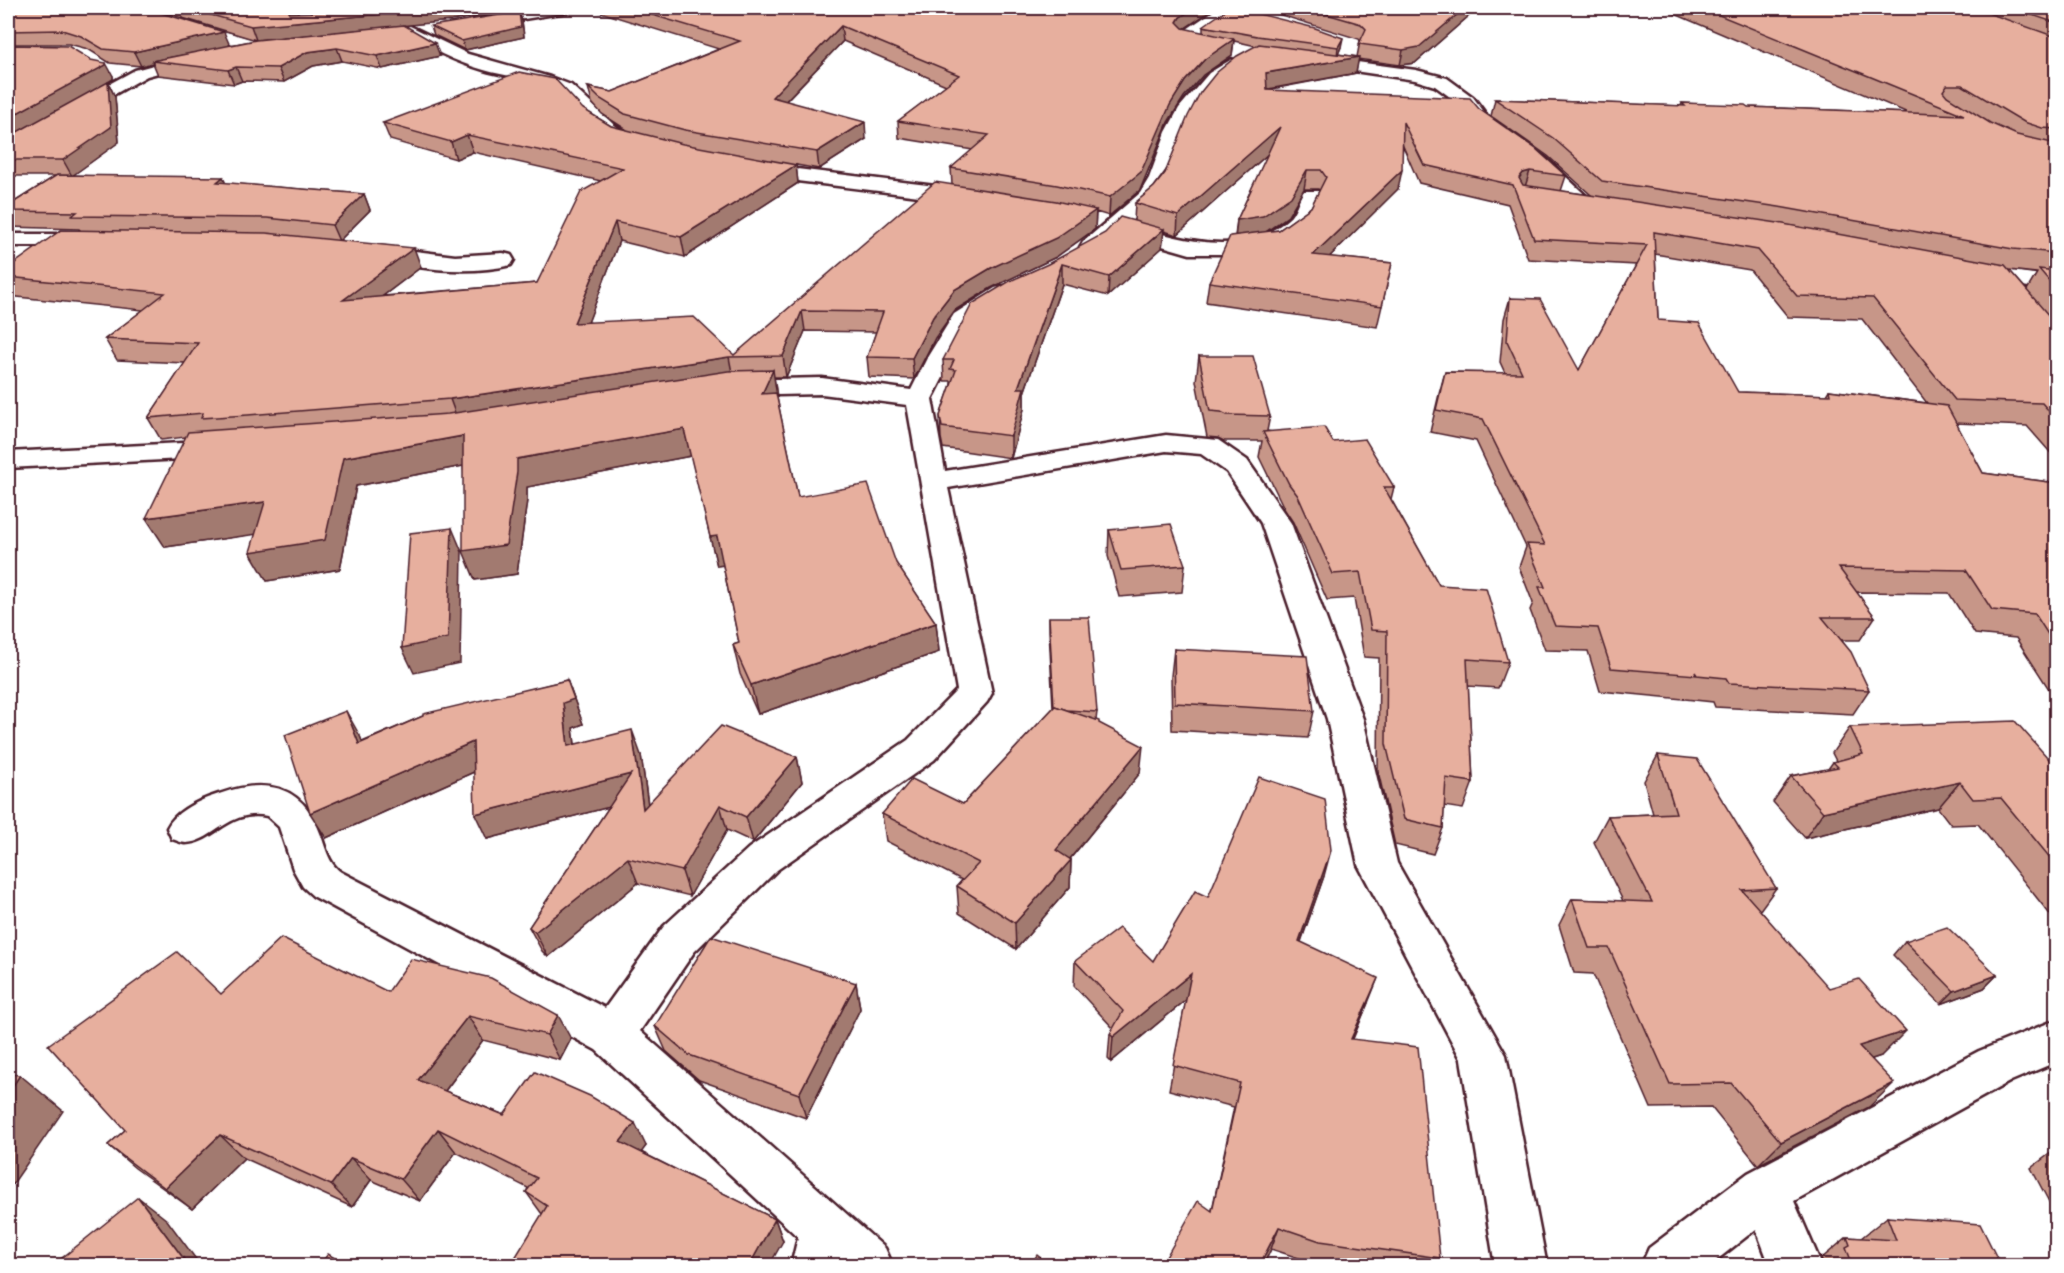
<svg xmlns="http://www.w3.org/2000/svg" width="2064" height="1273" viewBox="0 0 2064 1273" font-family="Itim,sans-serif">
  <rect width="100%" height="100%" fill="#fff"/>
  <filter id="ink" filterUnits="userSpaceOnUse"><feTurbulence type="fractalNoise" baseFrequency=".0167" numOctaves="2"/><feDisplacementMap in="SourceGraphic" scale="12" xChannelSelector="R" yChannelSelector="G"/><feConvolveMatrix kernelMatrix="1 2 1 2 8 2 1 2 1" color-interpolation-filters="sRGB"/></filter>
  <g filter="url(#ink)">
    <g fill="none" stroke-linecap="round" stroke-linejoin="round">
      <defs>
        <g id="minor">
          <path d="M543 8H574L567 12 475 27 468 23 475 19Z"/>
          <path d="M1218 8H1233L1220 21 1197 36 1222 43 1225 46 1222 49C1209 53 1187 46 1178 36L1181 33Z"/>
          <path d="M185 20 266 43 269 46 261 51 218 40 180 27 178 24 180 21Z"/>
          <path d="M410 26 468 54 550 77 571 85 613 124 634 138 631 142C601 149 581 105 558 92 535 79 509 77 484 70 455 62 430 49 405 33L403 30 405 27Z"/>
          <path d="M198 53 206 58 204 61 147 76 15 150 8 151V139L135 70Z"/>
          <path d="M1313 56 1416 70 1447 78 1473 97 1488 117 1546 158 1597 206 1594 210H1580L1532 166 1476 125 1461 105 1435 86 1415 80 1307 64 1305 61 1307 58Z"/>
          <path d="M1232 59 1240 64 1221 79 1196 110 1184 132 1169 178 1158 197 1128 224C1181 239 1241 260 1288 219 1296 213 1298 199 1304 191H1318L1321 195 1306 225 1275 248 1267 249 1236 254H1190L1117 233C1107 244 1099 256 1083 252L1080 247 1083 242 1140 193 1149 178 1166 132 1179 108 1209 73Z"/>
          <path d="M751 160 797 169 968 190 975 192 978 196 975 200 968 202 797 181 744 170 741 166 744 162Z"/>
          <path d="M8 234H90L98 235 101 240 98 245 90 246H8Z"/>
          <path d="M375 246 455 256 503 253 511 255 514 260 511 265C465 276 412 268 367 257L364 252 367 247Z"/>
          <path d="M1975 266 2056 277V291L1967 278 1964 273 1967 268Z"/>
          <path d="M1003 286 1011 288 1014 293 1011 298 971 323 932 399 945 471 1166 435 1218 440 1247 460 1291 523 1363 719 1397 863 1506 1055 1547 1266H1495L1461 1059 1358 865 1327 719 1261 523 1227 472 1201 454 1166 451 948 488 992 693 987 702 934 760 777 870 694 952 640 1031 885 1248 893 1266H791L798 1237 596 1050 313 896 303 887 293 869 279 827 267 816C229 808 212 843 186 843 182 843 176 840 172 839L167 828C176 810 200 800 219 794 265 778 302 784 320 833 326 848 328 863 341 872L605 1008 664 926 749 848 908 740 957 690 907 405 822 394 731 396 722 393 718 388 722 383 731 380 822 378 911 390 928 356 954 314 995 288Z"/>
          <path d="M221 441 231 443 235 449 231 455 221 457 8 468V452Z"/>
          <path d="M2056 1020V1062L2011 1081 1794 1201 1822 1266H1770L1756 1229 1709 1266H1641L1649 1248 1748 1173 1979 1051Z"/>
        </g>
      </defs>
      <use href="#minor" stroke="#4a1f2b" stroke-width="5"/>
      <use href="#minor" fill="#fff" fill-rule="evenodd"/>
    </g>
    <g fill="#c79688" stroke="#4a1f2b" stroke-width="1.5" fill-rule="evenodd">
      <path d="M8 8 230 45 256 40 156 10 138 8H299L297 13 451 21 404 25 440 56 382 69 342 61 313 66 284 82 242 81 234 84 158 75 153 63 141 66 110 63 88 49 69 44H8Z"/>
      <path d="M599 8H1215L1184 29 1203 33V26L1341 47 1338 54 1357 57 1360 41 1359 39 1268 11 1247 8H1478L1415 63 1400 65 1358 59 1356 73 1267 90 1479 109 1566 176 1561 191 1591 195 1548 156 1491 116 1495 99 1681 106 1682 103 1748 107 1908 113 1661 8H2056V459L2027 426 1956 423 1983 473 2056 483V700L2016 638 1975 634 1949 593 1856 592 1875 617 1860 640H1842L1869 690 1853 714 1715 707 1713 702 1685 699 1684 698 1683 699 1600 691 1588 651 1545 650 1530 610 1533 603 1519 567 1526 547 1476 441 1430 432 1439 394 1445 372 1505 373 1500 362 1504 319 1510 298 1579 370 1636 265 1528 259 1508 204 1419 183 1403 146 1398 189 1329 257 1392 263 1377 327 1206 302 1209 282 1235 236 1237 220 1268 154 1177 235 1164 231 1162 248 1108 296 1062 284 1024 393V409L1011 458 943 448 941 438 940 416 951 385V381H944L943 360 1048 264 1134 221 1135 203 1154 187 1256 46 1234 41 1232 55 1203 75 1184 97 1168 122 1140 190 1109 216 1096 212 1095 229 1056 257 991 288 955 310 935 338 914 379 869 377 867 357 876 332 805 331 786 377H774L777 398 798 497 896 563 936 623 939 652 758 714 740 674 733 645 739 643 723 565 717 566 691 456 527 487V500L517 574 475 580 463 466 356 486 340 569 267 581 255 534 165 547 185 437 161 440 148 418 185 363 117 360 105 339 143 310 8 296V268L80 230 79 229 9 227 8 225V206L56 176H8V45L113 76V79L108 82 115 97 119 142 73 175 225 183 364 194 370 210 340 240 421 267 383 296 537 283 601 181 473 152 456 159 390 140 383 123 583 109 611 126 627 130 602 114 592 103 588 87 612 92 719 49 600 12ZM843 41 946 85 898 121 899 138 973 150 951 168 952 185 734 355 588 322 619 241 685 257 798 183 796 165 819 169 866 139 786 101ZM1304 189H1318L1319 191 1311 207 1279 230 1266 232 1288 216ZM1655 254 1750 270 1788 317 1862 319 1927 403 1829 390 1826 395 1738 392 1658 320ZM2009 270 2037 273 2027 290Z"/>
      <path d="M519 12 522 21 524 37 465 50 434 35 431 26Z"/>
      <path d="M1199 356 1270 416 1267 431 1333 442 1394 487 1391 499 1439 585 1508 662 1498 688 1468 686 1473 782 1463 809 1444 806 1443 828 1433 854 1395 845 1378 771 1379 658 1364 657 1354 598 1327 600 1293 522 1285 510 1259 457 1262 441H1224L1218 438 1207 437 1196 381Z"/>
      <path d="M1109 530 1185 565 1182 592 1119 597 1108 556Z"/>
      <path d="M1049 617 1097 712 1096 720 1140 773 1070 859 1071 860 1070 887 1016 949 959 913 957 886 962 880 886 841 882 814 963 804 1053 708 1049 631Z"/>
      <path d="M1174 649 1314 711 1308 738 1172 730 1171 676Z"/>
      <path d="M567 680 583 724 573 728 575 744 641 755 648 804 797 757 802 782 753 842 727 830 690 896 638 883 548 957 542 951 529 927 609 807 487 839 474 772 326 838 360 736 362 742 423 716Z"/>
      <path d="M1850 727 2056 767V922L1978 824 1951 825 1938 808 1805 838 1773 802 1791 776 1828 769 1833 762 1836 761 1832 753Z"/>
      <path d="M1658 755 1776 888 1760 910 1881 1056 1872 1059 1869 1107 1758 1165 1711 1107 1651 1108 1593 974 1574 973 1559 925 1572 899 1623 901 1594 842 1608 816 1653 814 1644 781Z"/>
      <path d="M1324 876 1301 942 1368 1003 1353 1039 1440 1258 1435 1266H1335L1311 1262 1271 1249 1263 1266H1161L1212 1210 1234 1107 1169 1090 1186 1000 1111 1062 1108 1059 1110 1034 1113 1028 1074 986 1075 961H1153L1208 897Z"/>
      <path d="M1905 941 1997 975 1984 988 1941 1004 1893 955Z"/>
      <path d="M856 983 860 1009 806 1118 699 1080 666 1051 655 1026Z"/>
      <path d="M388 992 571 1039 560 1060 483 1040 445 1091 504 1115 646 1146 641 1152 775 1219 783 1241 542 1214 526 1192 528 1188 456 1152 420 1201 371 1180 352 1207 244 1158 192 1209 135 1168 108 1145 125 1130 221 994Z"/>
      <path d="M2056 1149V1215L2031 1168Z"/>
      <path d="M1887 1217 2001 1266H1823L1824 1265 1821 1259 1847 1237 1861 1238Z"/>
    </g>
    <g fill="#a27a6f" stroke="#4a1f2b" stroke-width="1.5">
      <path d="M290 8H299L295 22 449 8H533L451 21 256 40 251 26 289 13Z"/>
      <path d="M1195 8H1215L1179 32 1177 22 1180 17Z"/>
      <path d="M1465 8H1478L1415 63 1400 65 1403 50Z"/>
      <path d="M519 12 522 21 524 37 465 50 462 41Z"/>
      <path d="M841 26 843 41 774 113 772 97Z"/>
      <path d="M224 32 230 46 152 61 153 63 141 66 134 52Z"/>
      <path d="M1343 38 1341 47 1337 57 1338 47Z"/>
      <path d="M1234 39 1232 55 1203 75 1184 97 1168 122 1140 190 1109 216 1110 197 1185 81 1205 59Z"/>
      <path d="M435 43 440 56 382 69 377 56Z"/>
      <path d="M337 48 342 61 313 66 284 82 278 68 307 52Z"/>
      <path d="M1359 57 1356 73 1263 90 1266 73Z"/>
      <path d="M106 63 113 76V79L108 82 115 97 119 142 72 176 63 160 8 138V118Z"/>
      <path d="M236 67 242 81 234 84 228 70Z"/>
      <path d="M865 122 866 139 819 169 817 152Z"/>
      <path d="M1280 127 1278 145 1177 235 1178 216Z"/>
      <path d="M467 135 473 152 456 159 451 142Z"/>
      <path d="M796 165 798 183 685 257 681 237Z"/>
      <path d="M1307 170 1304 189 1288 216 1260 236 1235 240 1237 220Z"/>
      <path d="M1402 170 1398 189 1310 276 1313 255Z"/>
      <path d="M1530 171 1524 190 1519 178 1523 173Z"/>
      <path d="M223 177 230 193 217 182Z"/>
      <path d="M364 194 370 210 339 241 332 225Z"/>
      <path d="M1096 210 1095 229 1056 257 991 288 955 310 935 338 914 379 912 358 933 317 954 290 991 268Z"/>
      <path d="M615 222 619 241 580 344 574 323Z"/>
      <path d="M1164 229 1162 248 1108 296 1109 277Z"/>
      <path d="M414 248 421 267 351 320 343 300Z"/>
      <path d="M1062 264V284L1024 393V409L1011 458V436L1018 388Z"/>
      <path d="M802 311 805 331 786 377 783 356Z"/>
      <path d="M729 357 733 378 458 421 450 399Z"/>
      <path d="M773 370 777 397 767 422 762 394Z"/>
      <path d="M684 429 691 456 527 487V500L517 574 475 580 463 551 517 459Z"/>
      <path d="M463 436 474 464 356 486 340 569 267 581 250 552 343 458Z"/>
      <path d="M8 497 13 505 8 510Z"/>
      <path d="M265 502 280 531 165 547 146 518Z"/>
      <path d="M452 528 462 552 460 663 414 673 402 648Z"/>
      <path d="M717 536 724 565 717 566 710 537Z"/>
      <path d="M936 623 939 652 758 714 751 685Z"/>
      <path d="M567 680 583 724 573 728 578 771 568 746 563 703Z"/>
      <path d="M346 711 360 736 373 769 359 744Z"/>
      <path d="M632 730 641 755 652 834 643 809Z"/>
      <path d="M473 742 485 767 326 838 310 813Z"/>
      <path d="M1143 746 1140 773 1055 877 1056 850Z"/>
      <path d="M797 757 802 782 753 842 746 817Z"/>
      <path d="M631 774 640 799 487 839 475 814Z"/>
      <path d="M1960 782 1938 808 1805 838 1823 812Z"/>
      <path d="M720 805 727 830 690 896 682 871Z"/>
      <path d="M1331 850 1324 876 1292 966 1299 941Z"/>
      <path d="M628 858 638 883 548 957 535 932Z"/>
      <path d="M1071 860 1070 887 1016 949 1015 923Z"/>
      <path d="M1191 974 1187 999 1111 1062 1113 1037Z"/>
      <path d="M1997 975 1984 988 1941 1004 1954 991Z"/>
      <path d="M1378 978 1368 1003 1342 1063 1351 1039Z"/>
      <path d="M856 983 860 1009 806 1118 799 1094Z"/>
      <path d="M558 1015 571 1039 560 1060 547 1035Z"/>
      <path d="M468 1016 483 1040 435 1104 418 1080Z"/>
      <path d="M1906 1031 1881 1056 1836 1071 1859 1046Z"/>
      <path d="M20 1075 63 1111 8 1191V1093Z"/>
      <path d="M1894 1083 1869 1107 1758 1165 1781 1142Z"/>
      <path d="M635 1123 646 1146 632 1165 620 1142Z"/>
      <path d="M438 1129 456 1152 420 1201 401 1179Z"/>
      <path d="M220 1135 244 1158 192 1209 165 1188Z"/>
      <path d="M351 1158 371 1180 352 1207 331 1185Z"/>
      <path d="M138 1197 167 1220 201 1266H189Z"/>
      <path d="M775 1219 783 1241 769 1266H749Z"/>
      <path d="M1279 1227 1271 1249 1263 1266H1259Z"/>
    </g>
    <g fill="#e7af9e" stroke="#4a1f2b" stroke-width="1.5">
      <path d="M8 8H134L148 9 224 32 134 52 103 49 81 36 62 30 8 31Z"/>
      <path d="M186 8H290L289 13 449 8 251 26Z"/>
      <path d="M629 8H1195L1180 17 1177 22 1183 28 1234 39 1205 59 1185 81 1170 105 1141 172 1110 197 1057 185 951 168 989 135 898 121 959 75 841 26 772 97 865 122 817 152 685 130 625 114 599 98 588 87 612 92 740 41Z"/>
      <path d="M1229 8H1235L1315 28 1343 38 1338 47 1257 36 1203 26Z"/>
      <path d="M1306 8H1465L1419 47 1403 50 1359 44 1366 29 1361 24Z"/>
      <path d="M1702 8H1974L2056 37V129L2042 128 2024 122 1962 85H1947L1943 91 1947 96 1990 123 2017 135 2048 142 2056 143V228H2051L2056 232V253L2013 249 1779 207 1602 181 1553 138 1495 99 1685 106 1682 103 1745 105 1748 107 1964 115Z"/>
      <path d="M2012 8H2056V23Z"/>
      <path d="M519 12 521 27 462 41 431 26Z"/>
      <path d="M404 25 435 43 377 56 337 48 307 52 278 68 236 67 228 70 152 61 256 40Z"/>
      <path d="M1259 44 1359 57 1266 73 1267 90 1470 98 1479 109 1536 149 1566 176 1530 171 1523 173 1519 178 1523 185 1778 223 2005 265 2056 324V419L2042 403 1955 400 1873 298 1797 296 1758 250 1654 232 1658 320 1699 323 1738 392 1830 395 1829 390 1947 406 1983 473 2056 483V647L2035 614 1992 610 1966 570 1839 568 1875 617H1822L1851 652 1869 690 1729 683 1726 678 1697 675 1695 672 1696 675 1611 668 1598 628 1555 626 1539 587H1545L1527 544 1545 545 1483 419 1436 410 1445 372 1522 373 1507 341 1510 298 1540 299 1579 370 1647 245 1534 239 1513 185 1424 165 1403 122 1402 170 1313 255 1392 263 1382 306 1209 282 1230 236 1279 230 1311 207 1326 177 1321 170H1307L1291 197 1263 216 1237 220 1280 127 1178 216 1135 203 1154 187 1165 173 1188 116 1200 93 1216 73 1237 56Z"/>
      <path d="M8 45 68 46 91 60 106 63V65L8 118Z"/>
      <path d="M519 72 555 79 583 109 611 126 683 144 796 165 681 237 615 222 574 323 694 317 734 355 935 182 1056 201 1096 210 1056 238 991 268 954 290 933 317 912 358 867 357 883 312 802 311 783 356 729 357 450 399 248 415 201 418 203 413 148 418 198 343 105 339 165 293 8 277V268L61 230 266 233 414 248 343 300 537 283 581 192 623 168 467 135 451 142 383 123Z"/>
      <path d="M108 82 111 127 63 160H8V137Z"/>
      <path d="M57 175 223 177 217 182 364 194 332 225 267 218 72 216 77 212 8 211V206Z"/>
      <path d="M1120 217 1164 229 1109 277 1062 264 1018 388H1024L1011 436 942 427 940 416 956 370 950 369 954 360H943L972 304 1010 281 1048 264 1105 233Z"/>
      <path d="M2039 269 2056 271V289Z"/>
      <path d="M1199 356H1253L1270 416 1227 415 1221 412 1210 411Z"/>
      <path d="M773 370 762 394 776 393 798 497 868 484 896 563 936 623 751 685 733 645 739 643 717 536 710 537 684 429 517 459V472L506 545 463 551V436L343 458 325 540 250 552 265 502 146 518 188 432 448 414 728 371Z"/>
      <path d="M1324 427 1333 442 1365 439 1394 487H1384L1439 585 1486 588 1508 662 1467 659 1473 782 1446 778 1443 828 1404 819 1386 744 1387 631 1371 630 1360 572 1333 574 1298 496 1289 484 1263 432Z"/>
      <path d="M1171 524 1185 565 1121 570 1109 530Z"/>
      <path d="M452 528 448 638 402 648 410 533Z"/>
      <path d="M1049 617H1089L1097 712 1067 710 1055 706 1054 707Z"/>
      <path d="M1174 649 1307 656 1314 711 1175 703Z"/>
      <path d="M567 680 574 699 563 703 568 746 632 730 643 809 721 726 797 757 746 817 720 805 682 871 628 858 535 932 529 927 631 774 475 814 473 742 310 813 285 735 346 711 359 744 423 716V714Z"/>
      <path d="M1055 706 1099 721V723L1143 746 1056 850 1071 860 1015 923 957 886 979 863 882 814 912 779 963 804Z"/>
      <path d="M2015 721 2056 767V865L2001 798 1973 799 1960 782 1823 812 1791 776 1838 767 1833 762 1863 754 1850 727Z"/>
      <path d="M1658 755 1697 759 1776 888 1742 890 1829 988 1859 979 1906 1031 1859 1046 1894 1083 1781 1142 1731 1083 1670 1084 1609 948H1589L1572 899 1652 902 1608 816 1676 813Z"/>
      <path d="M1259 777 1325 799 1331 850 1299 941 1378 978 1351 1039 1418 1047 1440 1258 1320 1241 1279 1227 1259 1266H1161L1198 1201 1212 1211 1240 1083 1173 1065 1191 974 1113 1037 1110 1034 1123 1011 1075 961 1119 928 1153 961 1195 891 1208 897Z"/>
      <path d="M1947 927 1997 975 1954 991 1905 941Z"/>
      <path d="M711 936 856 983 799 1094 689 1055 655 1026Z"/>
      <path d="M281 938 388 992 411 959 491 978 558 1015 547 1035 468 1016 418 1080 504 1115 535 1072 590 1096 635 1123 620 1142 775 1219 749 1266H510L547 1206 526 1192 537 1178 438 1129 401 1179 351 1158 331 1185 220 1135 165 1188 108 1145 125 1130 48 1045 177 952 221 994Z"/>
      <path d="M8 1074 20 1075 8 1093Z"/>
      <path d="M138 1197 189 1266H52Z"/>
      <path d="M1887 1217 1980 1224 2001 1266H1853L1846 1247 1850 1245 1847 1237 1896 1240Z"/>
      <path d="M328 1254 348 1266H319Z"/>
      <path d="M1037 1255 1051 1266H1030Z"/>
    </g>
  </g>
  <rect width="2064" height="1273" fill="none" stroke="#fff" stroke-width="30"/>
  <rect x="15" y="15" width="2034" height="1243" fill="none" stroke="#4a1f2b" stroke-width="2" filter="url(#ink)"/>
</svg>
